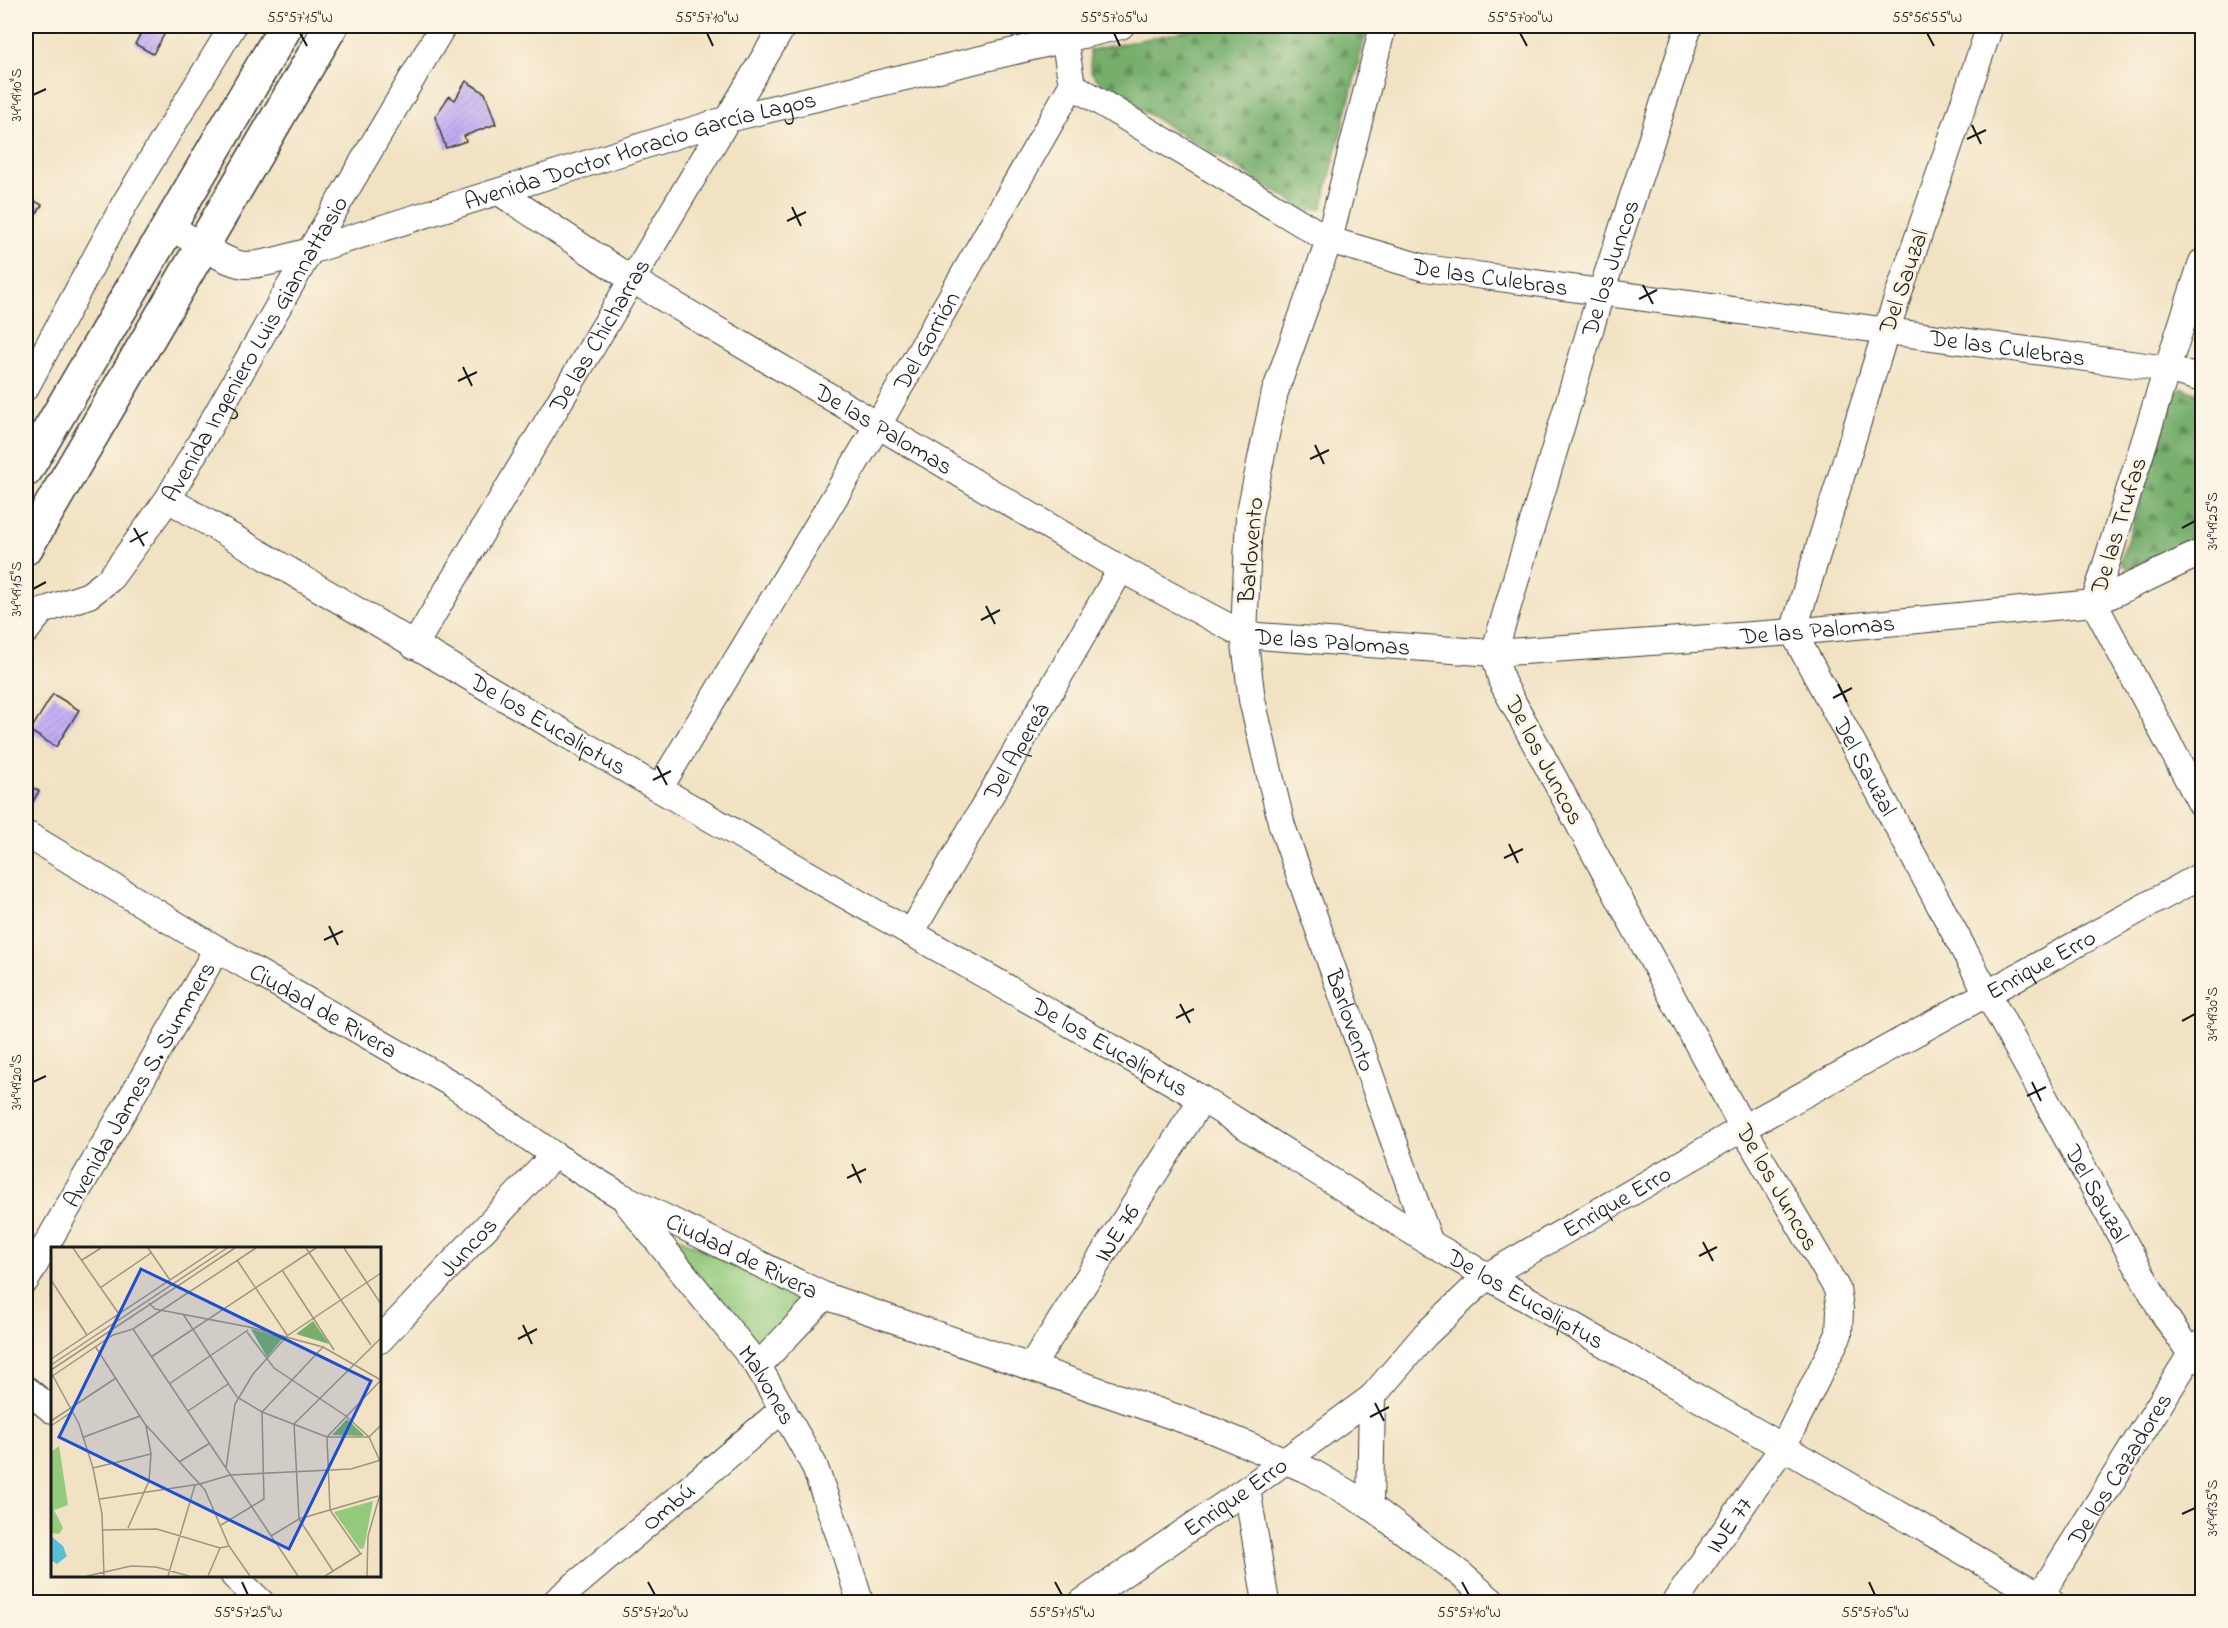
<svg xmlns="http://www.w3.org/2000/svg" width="2228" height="1628" viewBox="0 0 2228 1628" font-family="'Indie Flower',sans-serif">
  <defs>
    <pattern id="forest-firs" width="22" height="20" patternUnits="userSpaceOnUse" patternTransform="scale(1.5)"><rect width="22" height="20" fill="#76ae6c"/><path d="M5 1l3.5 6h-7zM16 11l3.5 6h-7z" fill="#608d58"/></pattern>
    <pattern id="building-hatch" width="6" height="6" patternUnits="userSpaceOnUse" patternTransform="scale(1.5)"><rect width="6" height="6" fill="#bda8f5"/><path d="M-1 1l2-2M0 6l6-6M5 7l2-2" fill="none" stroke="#a290d1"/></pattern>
  </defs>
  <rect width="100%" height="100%" fill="#fcf5e5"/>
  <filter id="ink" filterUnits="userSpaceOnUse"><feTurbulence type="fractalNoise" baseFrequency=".0167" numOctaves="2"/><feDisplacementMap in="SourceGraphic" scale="12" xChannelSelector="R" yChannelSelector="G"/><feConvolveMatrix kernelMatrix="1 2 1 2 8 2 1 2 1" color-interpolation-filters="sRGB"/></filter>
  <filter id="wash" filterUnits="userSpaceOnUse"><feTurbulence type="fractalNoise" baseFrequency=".008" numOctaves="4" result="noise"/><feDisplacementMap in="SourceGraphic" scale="24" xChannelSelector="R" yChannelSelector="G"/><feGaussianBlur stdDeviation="1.35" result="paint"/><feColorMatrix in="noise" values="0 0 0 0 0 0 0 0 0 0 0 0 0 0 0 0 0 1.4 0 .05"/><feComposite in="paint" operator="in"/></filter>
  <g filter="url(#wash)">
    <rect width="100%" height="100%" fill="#f1e2c3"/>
    <path fill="#93ca7c" stroke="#58734c" stroke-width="1.5" d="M671 1234 801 1300 800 1309 760 1348 669 1240Z"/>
    <g fill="url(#forest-firs)" stroke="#496544" stroke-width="1.5">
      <path d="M1210 26H1368L1322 208 1306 210 1105 88 1091 72 1090 50Z"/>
      <path d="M2183 388 2202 394V536L2127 569 2120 562 2176 392Z"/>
    </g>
    <g id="blocks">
      <g fill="url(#building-hatch)">
        <path d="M145 26H169L153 54 135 44Z"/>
        <path d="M466 81 485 93 496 124 464 136 466 141 446 148 435 117 449 96 455 100Z"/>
        <path d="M26 196 42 205 28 228 26 227Z"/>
        <path d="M53 694 79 710 56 747 30 731Z"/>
        <path d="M26 784 39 791 31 805 26 801Z"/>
      </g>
    </g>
  </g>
  <g filter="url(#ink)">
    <use href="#blocks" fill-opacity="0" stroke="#3c3a35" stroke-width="1.5"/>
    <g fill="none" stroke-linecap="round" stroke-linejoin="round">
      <defs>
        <g id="minor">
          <path id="s1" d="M1383 26 1329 240 1275 392 1249 516 1244 635 1252 700 1282 826 1430 1243"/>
          <path id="s2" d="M1990 26 1886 331 1793 632 1987 993 2163 1313 2191 1354 2202 1361"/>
          <path id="s3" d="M1072 85 1329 240 1425 268 2167 369 2202 379"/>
          <path id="s4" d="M499 192 631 279 1121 569 1244 635 1494 653 1793 632 2094 603 2202 552"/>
          <path id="s5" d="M169 226C188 236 225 264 245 265 266 265 290 256 310 251L728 119 1121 26"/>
          <path d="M2202 262 2167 369 2094 603 2202 806"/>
          <path d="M26 387 125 203 233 26"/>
          <path id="s6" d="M168 499 659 789 1202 1099 1430 1243 2051 1602"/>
          <path id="s7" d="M26 631 42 611 89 595 110 579 168 499 310 251 443 26"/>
          <path id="s8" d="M414 646 783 26"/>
          <path id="s9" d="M659 789 878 425 1072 85 1064 38"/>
          <path id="s10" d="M26 834 217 949 452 1084 554 1155 621 1196 825 1296 1207 1428 1312 1472 1370 1506 1463 1576 1493 1602"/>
          <path id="s11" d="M911 933 1121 569"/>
          <path id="s12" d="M627 1203 758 1366 814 1465 844 1549 860 1602"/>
          <path id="s13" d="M26 1280 217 949"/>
          <path id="s14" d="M380 1340 554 1155"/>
          <path d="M758 1366 825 1296"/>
          <path id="s15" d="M1031 1367 1202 1099"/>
          <path d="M26 1389 52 1410"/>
          <path d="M1247 1489 1266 1602"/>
          <path d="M1370 1506 1372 1397"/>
          <path d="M234 1576 261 1602"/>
          <path id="s16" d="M2040 1596 2191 1354 2202 1343"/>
          <path id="s17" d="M555 1602 783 1409"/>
          <path id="s18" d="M1082 1602 1247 1489 1372 1397 1425 1335 1487 1276 1743 1128 2202 875"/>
          <path id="s19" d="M1675 1602 1783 1447 1839 1334 1840 1309 1837 1289 1743 1128 1502 682 1494 653 1601 293 1689 26"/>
        </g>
        <g id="major">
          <path d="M26 470 286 26"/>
          <path d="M26 548 331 26"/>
        </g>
      </defs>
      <use href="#minor" stroke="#3c3a35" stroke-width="28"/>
      <use href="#major" stroke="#3c3a35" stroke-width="36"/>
      <use href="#minor" stroke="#fff" stroke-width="26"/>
      <use href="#major" stroke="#fff" stroke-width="33"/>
    </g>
  </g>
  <path fill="none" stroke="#1c1c1c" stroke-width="2" d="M300 33 307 46M707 33 713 46M1114 33 1120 46M1520 33 1527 46M1927 33 1934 46M33 95 46 89M1972 125 1981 144M1967 139 1986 130M792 207 801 226M787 221 806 212M1643 285 1653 304M1639 299 1657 290M463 367 472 386M458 381 477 372M1315 445 1324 464M1310 459 1329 450M134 528 144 546M2182 528 2195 521M130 542 148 532M33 589 46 582M986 606 995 624M981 620 1000 610M1838 684 1847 702M1833 698 1852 688M657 766 667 785M653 780 671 771M1509 844 1518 863M1504 858 1523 849M329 926 338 945M324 940 343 931M1180 1004 1190 1023M1176 1018 1194 1009M2182 1021 2195 1014M33 1082 46 1076M2032 1082 2041 1101M2027 1096 2046 1087M852 1164 861 1183M847 1178 866 1169M1703 1242 1713 1261M1699 1256 1717 1247M523 1325 532 1344M518 1339 537 1329M1375 1403 1384 1421M1370 1417 1389 1407M2182 1514 2195 1508M242 1582 248 1595M648 1582 655 1595M1055 1582 1062 1595M1462 1582 1469 1595M1869 1582 1875 1595"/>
  <g text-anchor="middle" stroke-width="6" stroke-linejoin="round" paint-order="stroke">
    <g font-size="24" fill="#1c1c1c" stroke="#fcf5e5">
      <text dy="8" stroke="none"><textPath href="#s5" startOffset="498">Avenida Doctor Horacio García Lagos</textPath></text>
      <text dy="8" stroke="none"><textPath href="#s19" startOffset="1486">De los Juncos</textPath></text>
      <text dy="8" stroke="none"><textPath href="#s3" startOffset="466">De las Culebras</textPath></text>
      <text transform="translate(1903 281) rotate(-71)" y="8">Del Sauzal</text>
      <text dy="8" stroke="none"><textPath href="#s8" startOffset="362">De las Chicharras</textPath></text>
      <text dy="8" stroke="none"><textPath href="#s9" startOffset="522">Del Gorrión</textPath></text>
      <text dy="8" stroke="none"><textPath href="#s7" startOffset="374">Avenida Ingeniero Luis Giannattasio</textPath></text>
      <text dy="8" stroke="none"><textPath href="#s3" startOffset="988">De las Culebras</textPath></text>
      <text dy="8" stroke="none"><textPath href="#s4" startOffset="452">De las Palomas</textPath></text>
      <text transform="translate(2118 525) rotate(-73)" y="8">De las Trufas</text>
      <text transform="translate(1250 550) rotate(-85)" y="8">Barlovento</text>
      <text dy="8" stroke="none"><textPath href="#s4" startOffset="1442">De las Palomas</textPath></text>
      <text dy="8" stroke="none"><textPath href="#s4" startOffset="956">De las Palomas</textPath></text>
      <text dy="8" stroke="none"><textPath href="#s6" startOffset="442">De los Eucaliptus</textPath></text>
      <text dy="8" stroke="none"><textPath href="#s11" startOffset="210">Del Apereá</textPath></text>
      <text transform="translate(1545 760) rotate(62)" y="8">De los Juncos</text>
      <text dy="8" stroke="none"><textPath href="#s2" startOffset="790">Del Sauzal</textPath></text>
      <text dy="8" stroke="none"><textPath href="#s18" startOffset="1158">Enrique Erro</textPath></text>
      <text dy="8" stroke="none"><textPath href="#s10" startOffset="346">Ciudad de Rivera</textPath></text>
      <text dy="8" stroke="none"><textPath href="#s1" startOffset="1029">Barlovento</textPath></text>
      <text dy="8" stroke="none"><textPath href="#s6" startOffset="1090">De los Eucaliptus</textPath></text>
      <text dy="8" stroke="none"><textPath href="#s13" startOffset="226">Avenida James S. Summers</textPath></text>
      <text transform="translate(1778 1187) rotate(60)" y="8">De los Juncos</text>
      <text dy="8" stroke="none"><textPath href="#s2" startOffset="1276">Del Sauzal</textPath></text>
      <text dy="8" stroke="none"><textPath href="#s18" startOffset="672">Enrique Erro</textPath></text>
      <text dy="8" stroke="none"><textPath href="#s15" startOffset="159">INE 76</textPath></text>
      <text dy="8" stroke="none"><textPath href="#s14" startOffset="128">Juncos</textPath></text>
      <text dy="8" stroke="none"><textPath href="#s10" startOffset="832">Ciudad de Rivera</textPath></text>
      <text dy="8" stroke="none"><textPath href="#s6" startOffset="1576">De los Eucaliptus</textPath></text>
      <text dy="8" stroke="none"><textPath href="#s12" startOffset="230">Malvones</textPath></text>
      <text dy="8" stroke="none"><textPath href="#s16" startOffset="150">De los Cazadores</textPath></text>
      <text dy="8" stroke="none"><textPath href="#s18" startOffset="186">Enrique Erro</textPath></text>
      <text dy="8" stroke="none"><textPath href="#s17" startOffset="148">Ombú</textPath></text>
      <text dy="8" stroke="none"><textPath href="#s19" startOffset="94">INE 77</textPath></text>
    </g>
  </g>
  <g transform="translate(51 1247)">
    <rect width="330" height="330" fill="#f1e2c3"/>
    <path d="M8 199 17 258 3 263 12 281 8 287 0 286V205ZM322 254 313 301 309 302 283 265Z" fill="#93ca7c"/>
    <path d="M262 74 278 97 245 87ZM200 82 231 90V92L216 110ZM296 172 313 188 312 189 281 188Z" fill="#76ae6c"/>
    <path d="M0 289 12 299 16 309 6 317 0 313Z" fill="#59bed7"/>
    <path fill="none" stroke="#9c9380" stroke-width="1.5" d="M22 1 68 67M97 1 119 33M255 1 320 98M293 1 330 57M31 13 50 1M186 13 236 88M231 23 283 103M0 33 36 88M49 41 100 6M98 56 104 62 198 80 272 100 330 133M132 67 186 150 211 165 276 190H318L330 178M82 82 247 329M196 85 223 121 295 169 318 190 329 214M44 99 94 177 154 243 178 299 199 329M100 110 265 1M0 112 167 1M0 118 176 1M0 123 184 1M1 127 28 177 42 221 51 267 53 329M0 130 62 88 82 82 205 1M118 137 197 83M137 164 177 137M0 174 65 131M0 179 22 164M33 190 89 169M128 215 159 196M42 221 100 207M175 222 184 157 202 127 236 89 330 26M49 252 149 237 179 228 300 222 330 213M170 278 213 252 211 165 272 100M77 281 98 234 100 207 95 179M51 283 106 282 169 301 178 299M220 289 248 272 327 249M309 306 279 263 276 190 330 133M282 324 248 272 243 177 330 91M36 329 80 319 105 320 138 329M117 329 144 238M157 329 169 301M274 329 311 306M316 329 317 289 330 244"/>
    <path fill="#1d4ed8" fill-opacity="0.15" stroke="#1d4ed8" stroke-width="3" d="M90 22 320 134 238 302 8 190Z"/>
    <rect width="330" height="330" fill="none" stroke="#1c1c1c" stroke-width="3"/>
  </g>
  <rect width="2228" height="1628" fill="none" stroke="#fcf5e5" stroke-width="66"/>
  <rect x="33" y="33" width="2162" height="1562" fill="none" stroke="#1c1c1c" stroke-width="2"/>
  <g font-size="15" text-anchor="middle" fill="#1c1c1c">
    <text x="300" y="22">55°57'15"W</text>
    <text x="707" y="22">55°57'10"W</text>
    <text x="1114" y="22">55°57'05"W</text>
    <text x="1520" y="22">55°57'00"W</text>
    <text x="1927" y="22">55°56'55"W</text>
    <text transform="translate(16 95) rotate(-90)" y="5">34°49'10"S</text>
    <text transform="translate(2212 521) rotate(-90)" y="5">34°49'25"S</text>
    <text transform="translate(16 589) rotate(-90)" y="5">34°49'15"S</text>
    <text transform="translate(2212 1014) rotate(-90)" y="5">34°49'30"S</text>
    <text transform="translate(16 1082) rotate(-90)" y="5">34°49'20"S</text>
    <text transform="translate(2212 1508) rotate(-90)" y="5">34°49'35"S</text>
    <text x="248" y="1617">55°57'25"W</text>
    <text x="655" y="1617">55°57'20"W</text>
    <text x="1062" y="1617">55°57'15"W</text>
    <text x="1469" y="1617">55°57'10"W</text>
    <text x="1875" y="1617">55°57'05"W</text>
  </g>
</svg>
